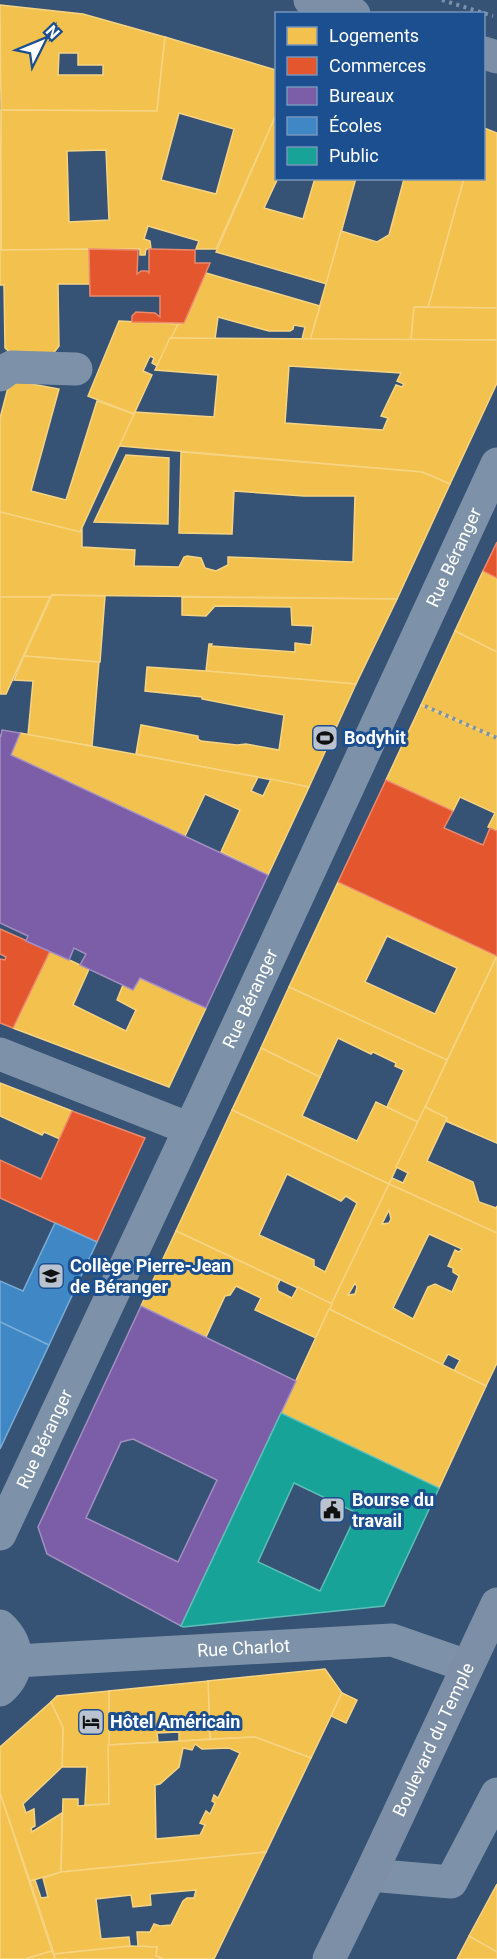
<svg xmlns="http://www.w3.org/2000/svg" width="497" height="1959" viewBox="0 0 497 1959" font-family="Roboto,sans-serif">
  <rect width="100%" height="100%" fill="#365274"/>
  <g fill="#f2c14e" stroke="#f6d483" stroke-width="1.5" fill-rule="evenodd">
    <path d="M0 5 83 14 165 37 157 111 1 110ZM59 53H78V65H103V75H58Z"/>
    <path d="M165 37 276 70V115L216 249H196L199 241 148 226 144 239 150 241 151 249H146L145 255H140V249L1 250V110L157 111ZM179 113 234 129 216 194 161 180ZM106 150 109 220 69 222 67 151Z"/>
    <path d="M0 110 1 250H0Z"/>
    <path d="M276 115V178H278L264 208 303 219 315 178H356L327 284 216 252Z"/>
    <path d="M484 128 497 133V308L428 307 464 178H484Z"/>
    <path d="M401 178H464L428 307H414L411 340H310L341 231 377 242 389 235 404 179Z"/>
    <path d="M89 249 90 284H58L59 346 52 355 14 356 5 348 4 285H0V250Z"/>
    <path d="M206 273 320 306 310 340 302 339 305 327 294 325 293 329 290 331H269L218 317 215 339 170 338 178 324 184 323Z"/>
    <path d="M414 307 497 308V340H411Z"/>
    <path d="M119 321 178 324 157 366 152 363 154 358 150 356 143 371 152 375 134 414 88 396Z"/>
    <path d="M170 338 497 340V383L450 484 422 472 120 446 119 445 135 412 214 417 218 375 155 370ZM289 366 401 373 397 381 404 384 402 387 396 385 381 416 388 418 383 430 285 423Z"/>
    <path d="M10 380 59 389 31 491 66 500 97 401 134 414 80 532 0 512V418Z"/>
    <path d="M181 452 422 472 450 484 397 599 52 595 50 597H0V512L80 532 82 530V547L135 550 134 566 179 567 184 557 187 556 201 558 205 568 216 571 228 565V557L353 562 355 496H304L234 491 232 534 179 533Z"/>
    <path d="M126 455 169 458 168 524 94 522Z"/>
    <path d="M483 571 497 578V652L455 631Z"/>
    <path d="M52 595 105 596 100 662 24 656Z"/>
    <path d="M0 597H50L6 694H0Z"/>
    <path d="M182 597 397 599 356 684 206 671 209 644H212L211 646 295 652V643L311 645 313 626 292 625 291 607 215 606 206 616 182 615Z"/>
    <path d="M455 631 497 652V738L421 705Z"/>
    <path d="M24 656 99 662 92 746 28 735 33 681 14 680Z"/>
    <path d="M147 667 206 671 356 684 309 787 136 754 141 725 198 736V739L201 741 237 745 246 744 279 750 284 715 202 699V697L145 691Z"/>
    <path d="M421 705 497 738V831L488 827 495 813 460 797 453 811 386 780Z"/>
    <path d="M20 733 258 777 251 791 263 796 271 779 309 787 268 875 221 852 240 810 205 794 185 836 11 755Z"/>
    <path d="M338 882 497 956 447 1060 289 987ZM387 936 457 968 435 1014 365 982Z"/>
    <path d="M50 951 89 969 73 1005 126 1031 136 1010 117 1000 123 985 133 990 140 978 206 1008 169 1087 13 1028Z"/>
    <path d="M497 956V1029L492 1040 497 1043V1143L446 1121 447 1118 425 1107Z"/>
    <path d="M497 956V1143L446 1121 447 1118 425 1107Z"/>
    <path d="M289 987 447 1060 418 1122 387 1107 404 1070 395 1066 396 1063 373 1052 371 1054 338 1038 320 1077 261 1048Z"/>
    <path d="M261 1048 320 1077 302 1116 357 1141 376 1102 418 1122 389 1184 232 1110Z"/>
    <path d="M0 1083 72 1111 60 1139 44 1132 42 1135 0 1116Z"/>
    <path d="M425 1107 447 1118 427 1161 473 1182 479 1202 496 1208 497 1206V1233L389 1184 392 1178 403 1183 408 1173 396 1167Z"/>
    <path d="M232 1110 389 1184 332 1304 176 1231ZM287 1174 341 1201 346 1196 357 1203 325 1272 314 1266V1260L259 1235Z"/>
    <path d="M389 1184 497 1233V1363L486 1386 454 1371 460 1360 448 1354 442 1365 329 1309ZM389 1210 391 1219 389 1223 382 1224ZM429 1234 462 1249 459 1252 455 1250 448 1266 453 1268V1272L459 1276 452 1292 435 1284 428 1287 413 1319 393 1308ZM355 1283 357 1287 355 1294 348 1295Z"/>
    <path d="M176 1231 280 1280 277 1286 278 1291 292 1298 298 1287 332 1304 316 1338 255 1310 261 1298 236 1286 230 1295 225 1296 206 1337 141 1306Z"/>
    <path d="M329 1309 486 1386 439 1488 281 1413Z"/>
    <path d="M325 1669 342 1693 311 1758 255 1737 210 1739 208 1681Z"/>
    <path d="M208 1681 210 1739 179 1741V1732L157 1733 158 1742 108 1745 109 1691Z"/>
    <path d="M109 1691V1804L85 1805 87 1767H62L63 1728 51 1702 57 1696Z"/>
    <path d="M342 1693 357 1700 346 1723 331 1716Z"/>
    <path d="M51 1702 63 1728 62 1767 23 1804 26 1813 34 1809 35 1826 31 1828 32 1832 62 1813 61 1872 30 1881 0 1793V1747Z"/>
    <path d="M255 1737 311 1758 266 1852 61 1872 63 1799H78V1806L109 1804 108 1745ZM195 1744 202 1749 229 1748 240 1753 218 1798 214 1795 212 1801 215 1803 210 1814 206 1811 200 1823 205 1825 200 1835 156 1839 155 1785 160 1784 179 1767 183 1748 192 1750Z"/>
    <path d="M0 1793 52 1951 25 1959H0Z"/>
    <path d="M266 1852 214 1959H164L156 1956 157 1947 138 1946 137 1932H150L154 1924 160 1926 171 1925 183 1901 187 1898H194L196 1890 150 1894 151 1905 133 1907 131 1895 96 1899 101 1939 129 1937 130 1946 54 1954 30 1881 35 1880 41 1898 48 1897 43 1878 61 1872Z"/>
    <path d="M497 1884V1952L469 1936Z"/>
    <path d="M469 1936 497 1952V1959H457Z"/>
    <path d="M130 1946 157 1947 156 1956 164 1959H55L54 1954Z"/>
    <path d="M52 1951 55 1959H25Z"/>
  </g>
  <g fill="#e4572e" stroke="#ec896d" stroke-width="1.5">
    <path d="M89 249 138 250 137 274 141 271H147L149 273V249H151L195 250V263H210L184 323 132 322V316L136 312 155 313 160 317V296H90Z"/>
    <path d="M497 542V578L483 571Z"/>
    <path d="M386 780 453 811 444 828 483 845 490 828 497 831V956L338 882Z"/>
    <path d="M0 929 50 951 13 1028 0 1023V959L5 960 6 957 0 954Z"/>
    <path d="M72 1111 145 1138 97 1242 0 1198V1160L41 1179Z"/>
  </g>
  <g fill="#7b5ea7" stroke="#a38ec1" stroke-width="1.5" fill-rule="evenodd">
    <path d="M2 730 20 733 11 755 268 875 206 1008 140 978 133 990 80 965 86 954 74 948 69 960 26 941 28 936 0 923V735L1 736Z"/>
    <path d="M141 1306 296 1381 181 1626 47 1554 38 1527ZM133 1439 217 1480 178 1562 86 1518 121 1442Z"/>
  </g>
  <g fill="#3f88c5" stroke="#79acd6" stroke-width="1.5">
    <path d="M55 1223 97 1242 49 1345 0 1322V1281L23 1291Z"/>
    <path d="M0 1322 49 1345 0 1449Z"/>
  </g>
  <path fill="#17a398" stroke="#5dbfb7" stroke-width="1.5" fill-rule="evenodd" d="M281 1413 439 1488 384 1606 183 1627 181 1626ZM294 1483 357 1513 320 1591 258 1562Z"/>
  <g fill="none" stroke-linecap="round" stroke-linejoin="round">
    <g stroke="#7d92a8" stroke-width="4" stroke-dasharray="3 4.5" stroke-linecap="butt">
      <path d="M442 0 493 16"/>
      <path d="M425 706 497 738"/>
    </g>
    <g stroke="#7d92a8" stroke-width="33">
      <path d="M0 375 11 367 76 369"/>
      <path d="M0 1054 190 1129"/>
      <path id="s1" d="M0 1534 203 1101 497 464"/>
      <path d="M0 1626C20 1644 21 1672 0 1690"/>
      <path id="s2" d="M16 1661 392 1640 467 1666"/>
      <path d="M370 1875 451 1882 497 1794"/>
    </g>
    <g stroke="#7d8ea7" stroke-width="33">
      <path d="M310 0 354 14"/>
      <path d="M484 53 497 57"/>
      <path id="s3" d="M329 1959 370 1875 497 1604"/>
    </g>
  </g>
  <defs>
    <symbol id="stadium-square" viewBox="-11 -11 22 22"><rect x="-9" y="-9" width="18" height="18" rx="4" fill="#b9c2ce" stroke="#1b4f8f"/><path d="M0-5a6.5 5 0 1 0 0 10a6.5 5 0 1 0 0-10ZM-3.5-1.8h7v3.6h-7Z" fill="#111"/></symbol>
    <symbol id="school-square" viewBox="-11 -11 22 22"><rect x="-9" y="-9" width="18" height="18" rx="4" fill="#b9c2ce" stroke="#1b4f8f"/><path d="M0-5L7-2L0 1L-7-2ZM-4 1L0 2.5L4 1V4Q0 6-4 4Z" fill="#111"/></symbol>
    <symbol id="civic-square" viewBox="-11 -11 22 22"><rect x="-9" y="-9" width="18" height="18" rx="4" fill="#b9c2ce" stroke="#1b4f8f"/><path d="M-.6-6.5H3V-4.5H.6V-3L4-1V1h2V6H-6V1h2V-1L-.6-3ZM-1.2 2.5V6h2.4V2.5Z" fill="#111"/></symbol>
    <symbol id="hotel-square" viewBox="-11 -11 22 22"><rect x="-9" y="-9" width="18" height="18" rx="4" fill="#b9c2ce" stroke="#1b4f8f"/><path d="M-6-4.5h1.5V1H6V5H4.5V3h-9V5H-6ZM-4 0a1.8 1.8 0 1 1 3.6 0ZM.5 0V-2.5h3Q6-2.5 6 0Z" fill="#111"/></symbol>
  </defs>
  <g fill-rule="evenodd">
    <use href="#stadium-square" x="310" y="723" width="30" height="30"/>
    <use href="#school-square" x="36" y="1261" width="30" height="30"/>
    <use href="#civic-square" x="317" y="1495" width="30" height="30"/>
    <use href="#hotel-square" x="76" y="1707" width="30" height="30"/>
  </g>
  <g text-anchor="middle" stroke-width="6" stroke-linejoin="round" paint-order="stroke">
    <g font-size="18" fill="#fff" stroke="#1b4f8f">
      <text dy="6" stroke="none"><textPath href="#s1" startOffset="1077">Rue Béranger</textPath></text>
      <text dy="6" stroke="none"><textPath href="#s1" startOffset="591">Rue Béranger</textPath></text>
      <text dy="6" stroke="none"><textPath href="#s1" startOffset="105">Rue Béranger</textPath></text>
      <text dy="6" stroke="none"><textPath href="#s2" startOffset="228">Rue Charlot</textPath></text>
      <text dy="6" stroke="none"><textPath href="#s3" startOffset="243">Boulevard du Temple</textPath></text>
    </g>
    <g font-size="18" font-weight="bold" fill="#fff" stroke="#1b4f8f" text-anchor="start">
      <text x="344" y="744">Bodyhit</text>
      <text x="70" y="1272">Collège Pierre-Jean<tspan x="70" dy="21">de Béranger</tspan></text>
      <text x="352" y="1506">Bourse du<tspan x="352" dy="21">travail</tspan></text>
      <text x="110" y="1728">Hôtel Américain</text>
    </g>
  </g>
  <rect x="275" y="12" width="210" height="168" fill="#1b4f8f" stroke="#7695bc" stroke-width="1.5"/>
  <rect x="287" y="27" width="30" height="18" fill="#f2c14e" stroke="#7695bc" stroke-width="1.5"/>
  <text x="329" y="42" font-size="18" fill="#ffffff">Logements</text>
  <rect x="287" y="57" width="30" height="18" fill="#e4572e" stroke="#7695bc" stroke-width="1.5"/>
  <text x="329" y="72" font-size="18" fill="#ffffff">Commerces</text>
  <rect x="287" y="87" width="30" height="18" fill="#7b5ea7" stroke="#7695bc" stroke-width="1.5"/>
  <text x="329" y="102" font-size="18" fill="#ffffff">Bureaux</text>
  <rect x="287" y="117" width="30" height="18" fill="#3f88c5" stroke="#7695bc" stroke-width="1.5"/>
  <text x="329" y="132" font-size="18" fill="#ffffff">Écoles</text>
  <rect x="287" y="147" width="30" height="18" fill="#17a398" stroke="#7695bc" stroke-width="1.5"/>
  <text x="329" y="162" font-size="18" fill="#ffffff">Public</text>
  <g transform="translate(42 42) rotate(47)" stroke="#1b4f8f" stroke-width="4.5" paint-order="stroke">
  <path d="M0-4.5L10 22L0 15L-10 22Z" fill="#ffffff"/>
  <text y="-9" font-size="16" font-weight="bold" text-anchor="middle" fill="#ffffff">N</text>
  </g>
</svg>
